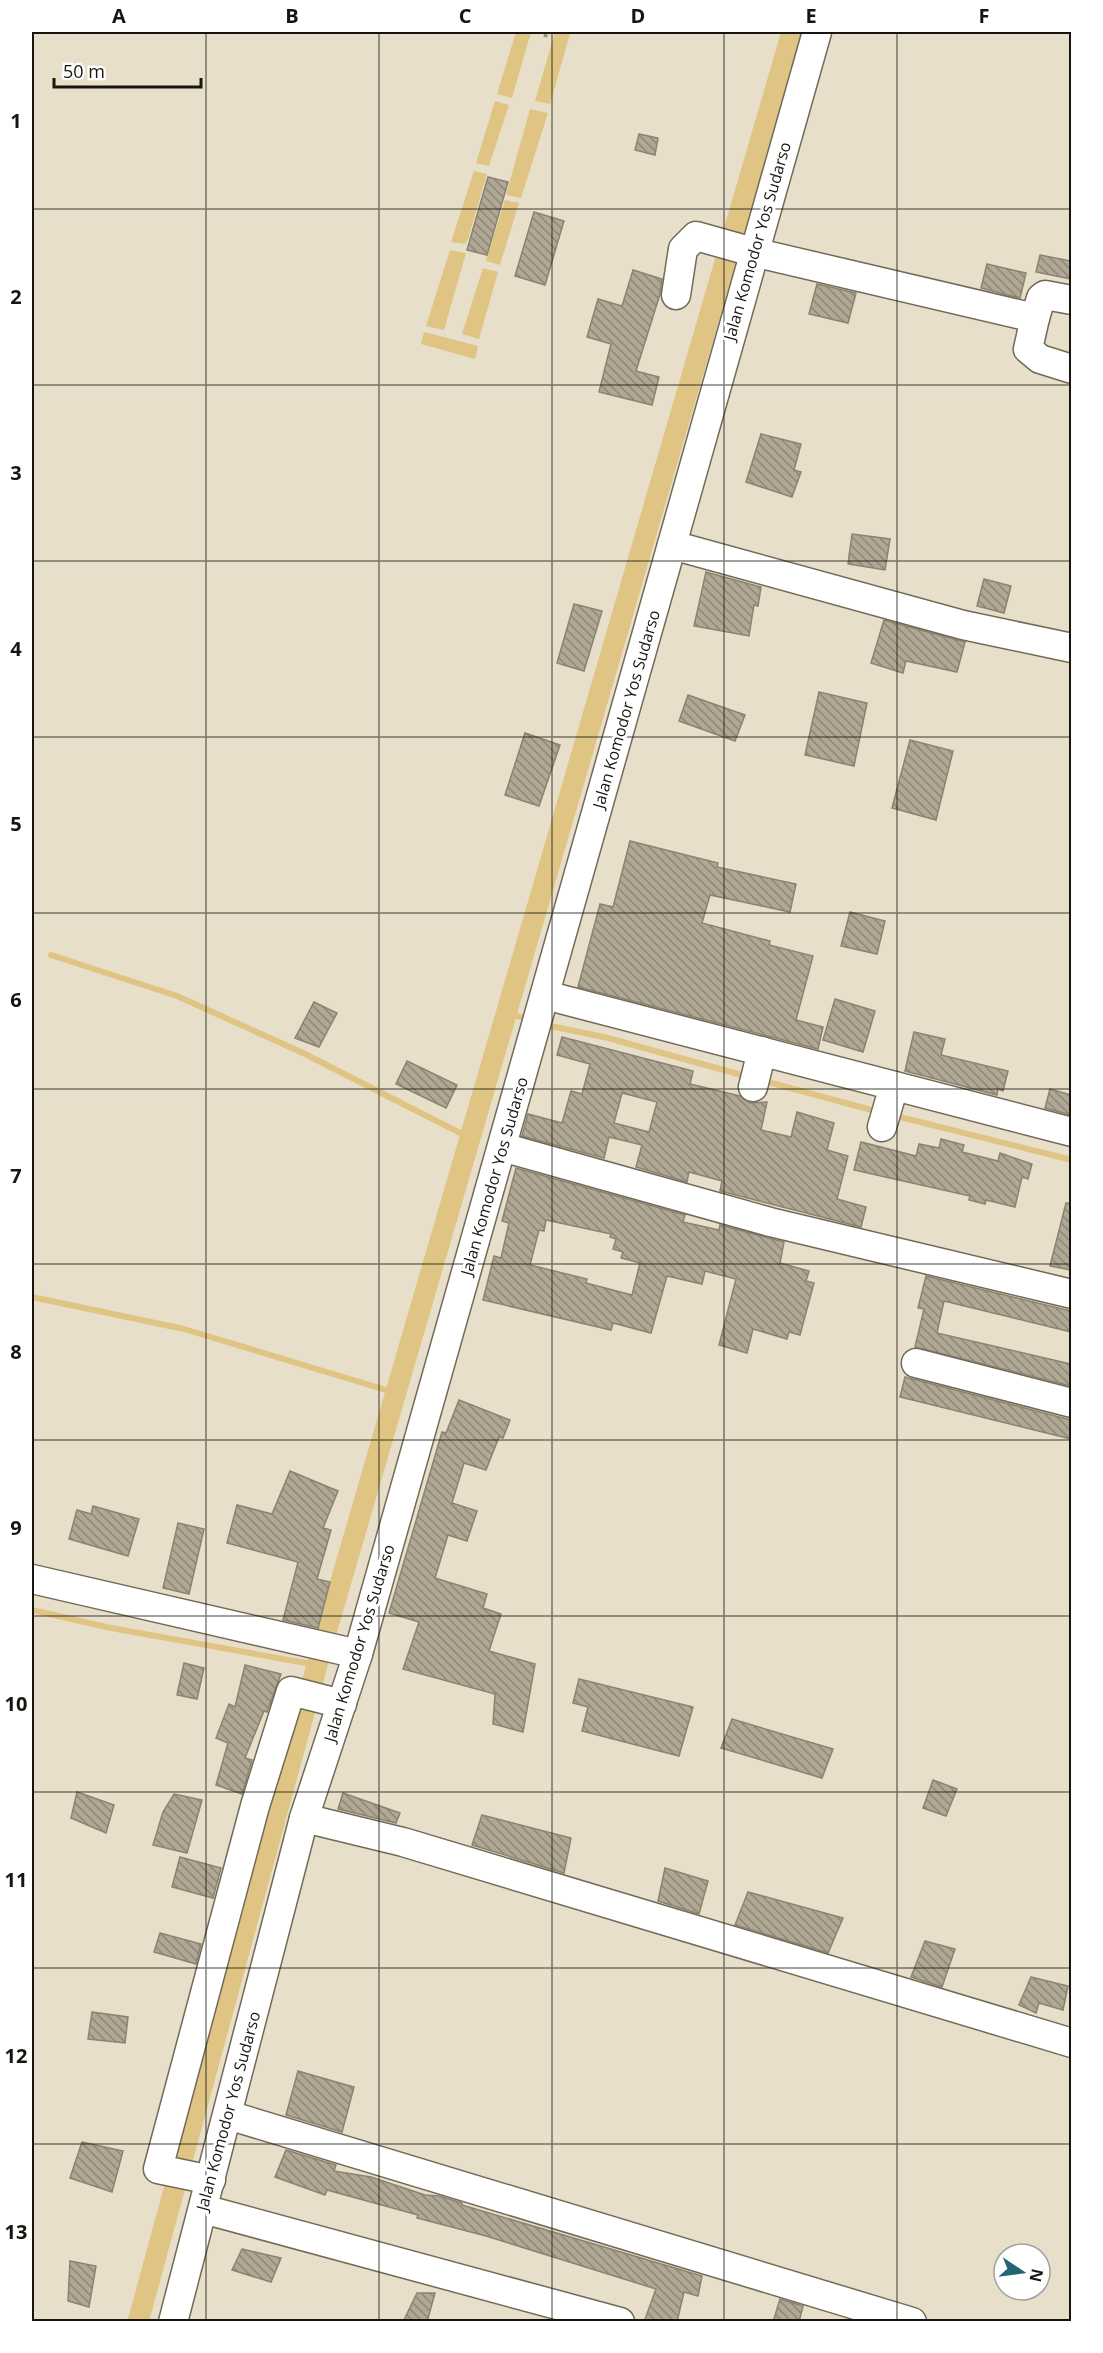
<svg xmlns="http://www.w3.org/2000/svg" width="1103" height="2353" viewBox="0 0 1103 2353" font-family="'Open Sans',sans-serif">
  <defs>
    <pattern id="building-back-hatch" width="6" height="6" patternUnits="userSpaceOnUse" patternTransform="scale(1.5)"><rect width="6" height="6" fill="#b0a794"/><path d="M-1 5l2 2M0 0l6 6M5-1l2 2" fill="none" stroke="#8e8777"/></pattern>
  </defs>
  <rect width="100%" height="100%" fill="#e8dfcb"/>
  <g fill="#dfc483">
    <path d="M516 32H531L512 98 497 94Z"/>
    <path d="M555 32 570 34 550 104 535 101Z"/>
    <path d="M495 101 509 105 489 166 476 163Z"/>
    <path d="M530 109 548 113 521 198 506 195Z"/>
    <path d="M474 171 487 174 468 239 465 244 451 242Z"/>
    <path d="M505 200 519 203 500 265 486 261Z"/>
    <path d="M450 250 466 253 444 330 426 326Z"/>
    <path d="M483 268 498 272 479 339 462 334Z"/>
    <path d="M424 332 478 346 475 359 421 344Z"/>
  </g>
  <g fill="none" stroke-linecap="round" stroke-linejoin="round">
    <g stroke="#dfc483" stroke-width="6">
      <path d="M51 955 177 996 303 1053 470 1138"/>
      <path d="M507 1013 521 1017"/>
      <path d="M555 1027 608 1038 749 1077"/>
      <path d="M761 1080 879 1112"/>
      <path d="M892 1115 1072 1160"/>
      <path d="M32 1297 184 1329 396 1393"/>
      <path d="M32 1610 111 1628 317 1665"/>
    </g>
    <path stroke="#dfc483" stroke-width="21" d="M138 2322 325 1636 792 32"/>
  </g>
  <g fill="url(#building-back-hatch)" stroke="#8b8370" stroke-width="1.5" fill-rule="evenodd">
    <path d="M639 134 658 138 655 155 635 150Z"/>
    <path d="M488 177 508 182 487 255 467 250Z"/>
    <path d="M534 212 564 221 545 285 515 276Z"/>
    <path d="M1040 255 1071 261V279L1036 272Z"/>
    <path d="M987 264 1026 273 1020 298 981 288Z"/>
    <path d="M633 270 662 279 660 294 636 371 659 377 652 405 599 392 611 344 587 337 598 299 622 306Z"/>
    <path d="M817 284 856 293 848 323 809 314Z"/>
    <path d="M761 434 801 444 794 470 801 472 792 497 746 482Z"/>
    <path d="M852 534 890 539 885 570 848 564Z"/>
    <path d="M706 572 761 587 758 606 754 605 749 636 694 626Z"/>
    <path d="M984 579 1011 586 1004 613 977 606Z"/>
    <path d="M574 604 602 611 584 671 557 663Z"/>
    <path d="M884 620 965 642 957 672 906 661 903 673 871 663Z"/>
    <path d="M819 692 867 703 854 766 805 755Z"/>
    <path d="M688 695 745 715 735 741 679 721Z"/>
    <path d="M525 733 560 745 539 806 505 795Z"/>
    <path d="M910 740 953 751 936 820 892 808Z"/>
    <path d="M630 841 718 863 717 867 796 884 790 912 710 895 702 923 770 941 769 945 813 956 796 1020 823 1027 818 1049 578 987 600 904 613 907Z"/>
    <path d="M850 912 885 921 877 954 841 946Z"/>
    <path d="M835 999 875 1011 863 1052 823 1040Z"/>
    <path d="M314 1002 337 1013 319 1047 295 1038Z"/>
    <path d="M914 1032 945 1039 941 1055 1008 1071 1003 1091 998 1089 997 1095 905 1071Z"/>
    <path d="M562 1037 693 1071 690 1084 740 1096 750 1103 767 1102 761 1130 791 1137 797 1112 834 1123 827 1150 848 1156 837 1199 866 1207 861 1227 720 1191 722 1181 689 1172 687 1182 636 1167 642 1145 609 1137 604 1158 522 1136 528 1114 562 1123 571 1091 582 1094 590 1064 557 1055ZM622 1093 657 1102 649 1132 614 1123Z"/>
    <path d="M407 1061 457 1085 446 1108 396 1084Z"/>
    <path d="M1050 1089 1071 1095V1115L1045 1108Z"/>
    <path d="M941 1139 964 1145 962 1152 998 1161 1000 1153 1032 1164 1028 1179 1022 1177 1015 1207 986 1200 985 1204 969 1200 970 1196 854 1170 861 1142 916 1156 919 1144 939 1148Z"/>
    <path d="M516 1168 685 1215 683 1222 719 1230 720 1225 784 1242 780 1263 809 1271 806 1281 814 1283 800 1335 789 1332 787 1339 753 1329 747 1353 719 1345 736 1279 705 1271 702 1284 667 1276 651 1333 613 1323 611 1330 483 1300 494 1256 501 1258 509 1223 502 1221ZM546 1220 611 1234 610 1237 616 1239 613 1249 623 1252 621 1258 640 1263 632 1295 586 1283 587 1279 530 1265 539 1230 544 1231Z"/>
    <path d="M1066 1203H1071V1270L1050 1266Z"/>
    <path d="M926 1276 1071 1311V1332L944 1301 937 1333 1071 1364V1386L915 1347 924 1309 918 1308Z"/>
    <path d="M905 1377 1071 1420V1439L900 1397Z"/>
    <path d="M459 1400 510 1420 503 1438 499 1437 486 1470 464 1463 452 1503 477 1511 467 1541 448 1535 435 1578 487 1594 483 1608 501 1614 489 1651 535 1664 523 1732 493 1724 495 1694 403 1669 419 1622 389 1613 442 1432 446 1433Z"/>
    <path d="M290 1471 338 1491 323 1528 331 1530 317 1579 330 1582 318 1628 283 1620 298 1562 227 1543 237 1505 272 1514Z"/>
    <path d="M93 1506 139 1519 128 1556 69 1539 77 1510 91 1514Z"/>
    <path d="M178 1523 204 1529 189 1594 163 1588Z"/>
    <path d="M184 1663 204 1668 197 1699 177 1695Z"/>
    <path d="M245 1665 281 1674 267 1712 264 1711 245 1758 252 1760 242 1794 216 1785 228 1743 216 1738 229 1704 235 1707Z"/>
    <path d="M579 1679 693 1707 679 1756 582 1731 588 1707 573 1703Z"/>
    <path d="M732 1719 833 1749 822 1778 721 1748Z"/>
    <path d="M933 1780 957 1789 946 1816 923 1808Z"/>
    <path d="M77 1792 114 1805 106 1833 71 1818Z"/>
    <path d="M343 1793 400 1813 396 1823 338 1809Z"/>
    <path d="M174 1794 202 1800 187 1853 153 1845 163 1812Z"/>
    <path d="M482 1815 571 1838 564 1873 472 1845Z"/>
    <path d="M180 1857 221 1868 213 1898 172 1887Z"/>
    <path d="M665 1868 708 1881 699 1914 658 1901Z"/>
    <path d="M748 1892 843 1918 828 1953 735 1925Z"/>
    <path d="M160 1933 201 1944 196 1964 154 1952Z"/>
    <path d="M925 1941 955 1949 942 1987 911 1977Z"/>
    <path d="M1031 1977 1068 1986 1063 2010 1039 2003 1036 2013 1019 2005Z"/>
    <path d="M92 2012 128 2017 125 2043 88 2039Z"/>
    <path d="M298 2071 354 2087 342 2132 286 2115Z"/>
    <path d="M82 2142 123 2151 112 2192 70 2178Z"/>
    <path d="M286 2150 336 2165 334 2171 371 2177 425 2195 439 2196 462 2203V2205L702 2276 698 2296 684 2292 677 2322H644L656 2289 486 2236 417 2218 418 2215 327 2190 325 2195 275 2177Z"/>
    <path d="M242 2249 281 2258 271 2282 232 2270Z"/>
    <path d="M70 2261 96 2266 89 2307 68 2301Z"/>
    <path d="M417 2293H435L427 2322H403Z"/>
    <path d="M780 2299 803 2306 799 2322H773Z"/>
  </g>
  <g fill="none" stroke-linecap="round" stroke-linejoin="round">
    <defs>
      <g id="minor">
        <path d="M676 295 683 249 696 236 753 252 1035 318 1041 298 1045 295 1072 300"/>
        <path d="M1035 318 1028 349 1040 359 1072 369"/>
        <path d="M672 545 963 625 1072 648"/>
        <path d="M545 995 1072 1132"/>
        <path d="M753 1087 762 1051"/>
        <path d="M882 1127 894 1086"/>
        <path d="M502 1147 770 1222 1072 1294"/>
        <path d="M916 1363 1072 1403"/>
        <path d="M32 1579 358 1654"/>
        <path d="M304 1818 403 1842 1072 2043"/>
        <path d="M228 2115 912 2322"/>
        <path d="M211 2180 158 2169 255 1806 291 1691 342 1704"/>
        <path d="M203 2209 620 2322"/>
        <path d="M173 2322 304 1818 358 1654 817 32"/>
      </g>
    </defs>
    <use href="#minor" stroke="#726a58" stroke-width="31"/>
    <path stroke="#968f80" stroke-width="4" stroke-dasharray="3 3" stroke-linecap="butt" d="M545 37 547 32"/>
    <use href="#minor" stroke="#fff" stroke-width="28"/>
  </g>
  <path fill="none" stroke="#18150e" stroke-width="1.5" stroke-opacity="0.55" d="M206 32V2322M379 32V2322M552 32V2322M724 32V2322M897 32V2322M32 209H1072M32 385H1072M32 561H1072M32 737H1072M32 913H1072M32 1089H1072M32 1264H1072M32 1440H1072M32 1616H1072M32 1792H1072M32 1968H1072M32 2144H1072"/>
  <g text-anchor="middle" stroke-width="6" stroke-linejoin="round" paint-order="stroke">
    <g font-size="16" fill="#18150e" stroke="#fff">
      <text transform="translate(757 241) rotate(-74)" y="6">Jalan Komodor Yos Sudarso</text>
      <text transform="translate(626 709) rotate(-74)" y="6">Jalan Komodor Yos Sudarso</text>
      <text transform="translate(494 1176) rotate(-74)" y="6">Jalan Komodor Yos Sudarso</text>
      <text transform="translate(359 1643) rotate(-73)" y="6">Jalan Komodor Yos Sudarso</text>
      <text transform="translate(228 2111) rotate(-75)" y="6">Jalan Komodor Yos Sudarso</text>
    </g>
  </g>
  <rect width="1103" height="2353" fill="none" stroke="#ffffff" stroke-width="66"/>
  <g transform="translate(1022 2272) rotate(103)"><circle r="28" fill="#ffffff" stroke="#a3a19f" stroke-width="1.5"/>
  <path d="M0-4.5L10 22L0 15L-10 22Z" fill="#216476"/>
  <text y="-9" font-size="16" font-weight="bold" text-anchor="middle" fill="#18150e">N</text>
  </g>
  <path d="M54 78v9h147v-9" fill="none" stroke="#18150e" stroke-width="3"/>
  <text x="63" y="78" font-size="18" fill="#18150e" stroke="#ffffff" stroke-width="4.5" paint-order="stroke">50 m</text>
  <rect x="33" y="33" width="1037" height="2287" fill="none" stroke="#18150e" stroke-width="2"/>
  <g font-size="20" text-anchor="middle" font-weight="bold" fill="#18150e">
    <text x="119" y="23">A</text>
    <text x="292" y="23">B</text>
    <text x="465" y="23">C</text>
    <text x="638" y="23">D</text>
    <text x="811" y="23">E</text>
    <text x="984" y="23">F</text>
    <text x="16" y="128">1</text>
    <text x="16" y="304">2</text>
    <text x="16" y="480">3</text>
    <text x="16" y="656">4</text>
    <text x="16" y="831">5</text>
    <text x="16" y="1007">6</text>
    <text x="16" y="1183">7</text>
    <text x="16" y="1359">8</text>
    <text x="16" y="1535">9</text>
    <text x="16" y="1711">10</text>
    <text x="16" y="1887">11</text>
    <text x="16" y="2063">12</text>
    <text x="16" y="2239">13</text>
  </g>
</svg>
